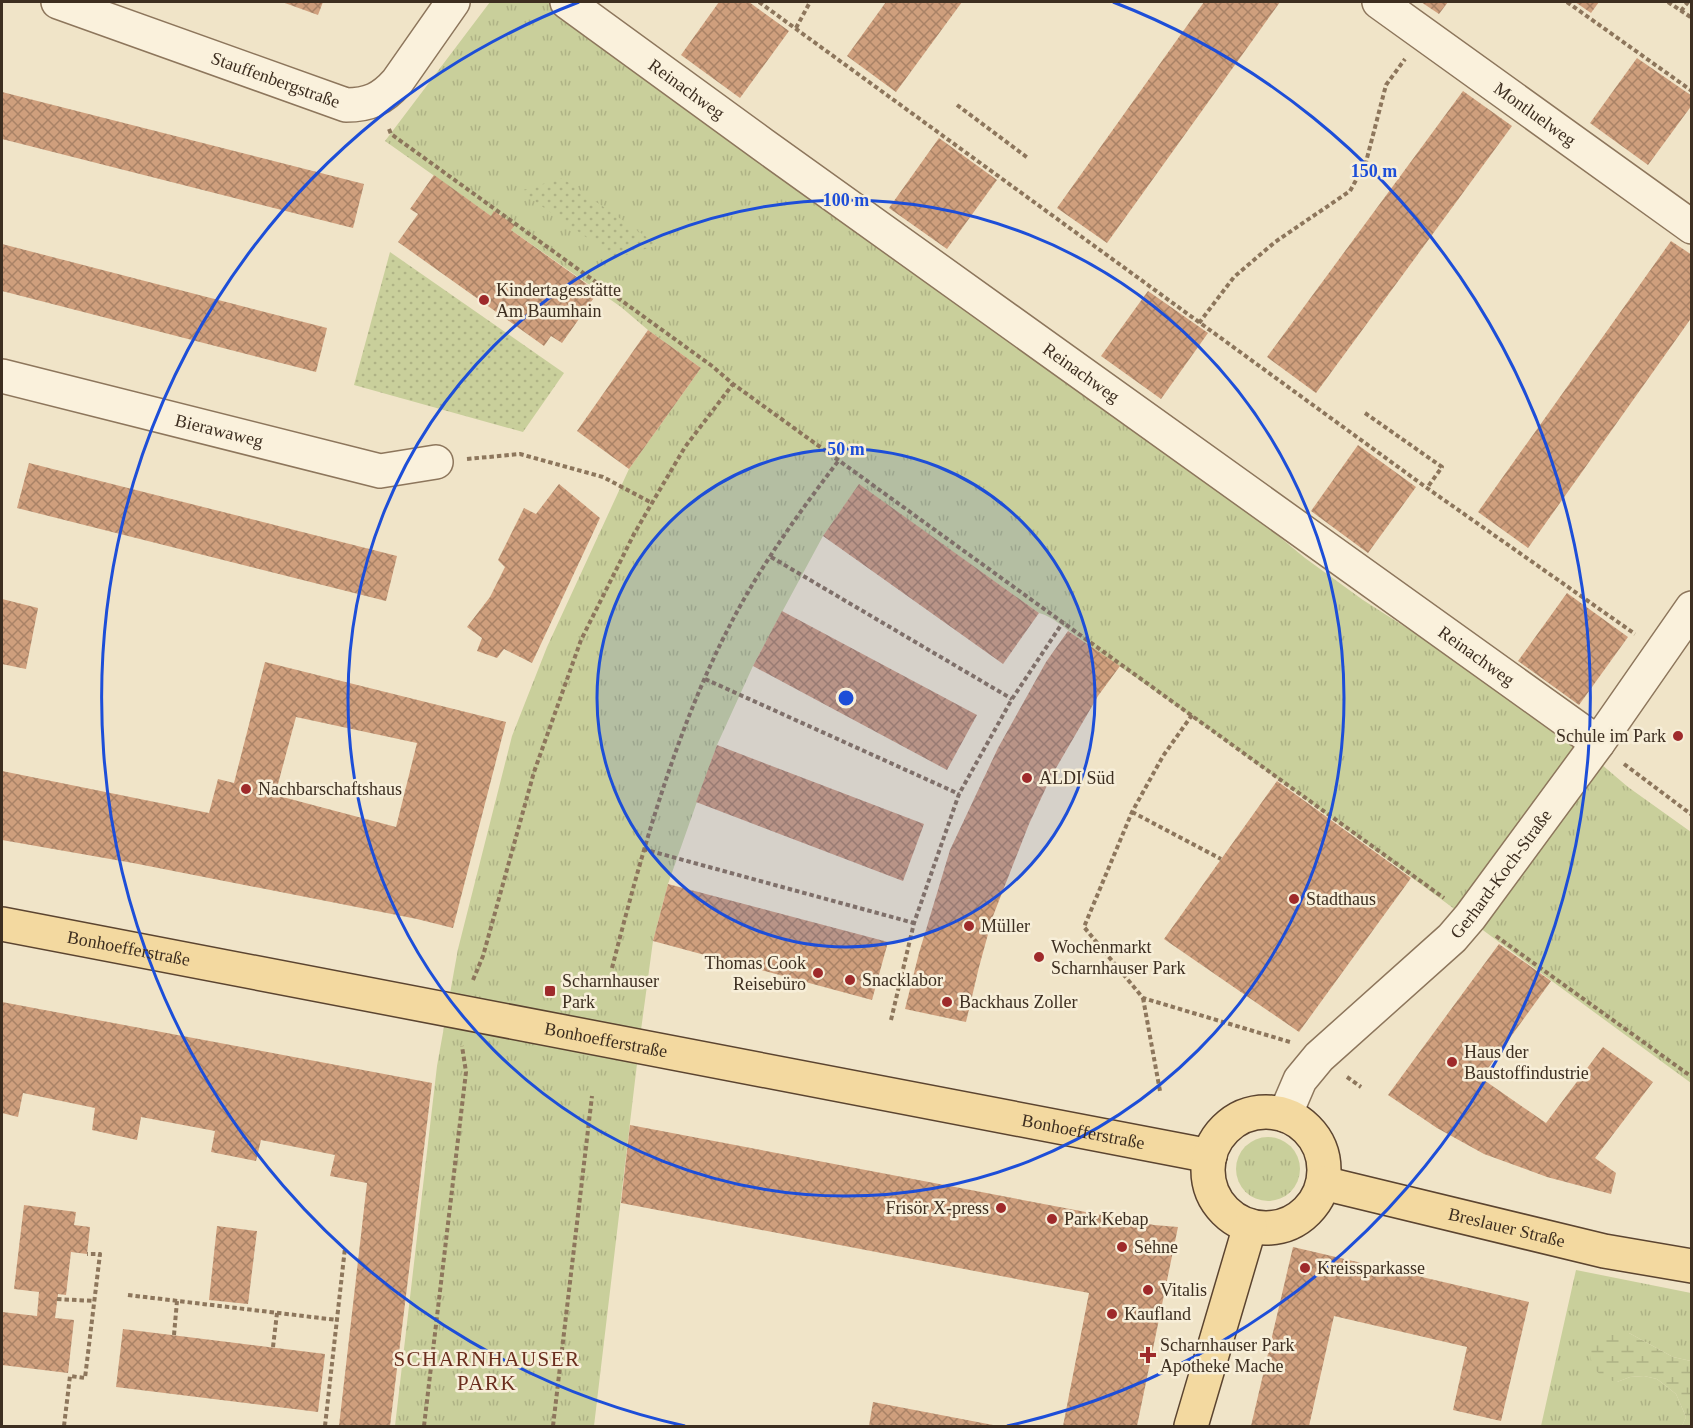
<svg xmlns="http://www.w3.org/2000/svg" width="1693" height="1428" viewBox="0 0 1693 1428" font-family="Georgia,serif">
  <defs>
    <pattern id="grass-tufts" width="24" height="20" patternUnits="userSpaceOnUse" patternTransform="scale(1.5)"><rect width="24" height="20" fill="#c9cf9b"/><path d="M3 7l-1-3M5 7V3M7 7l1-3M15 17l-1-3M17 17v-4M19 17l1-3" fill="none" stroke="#aeb285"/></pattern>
    <pattern id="wetland-marsh" width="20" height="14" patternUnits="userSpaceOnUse" patternTransform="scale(1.5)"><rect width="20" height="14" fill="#c9cf9b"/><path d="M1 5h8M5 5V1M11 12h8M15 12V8" fill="none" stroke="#aeb285"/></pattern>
    <pattern id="park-dots" width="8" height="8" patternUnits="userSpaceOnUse" patternTransform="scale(1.5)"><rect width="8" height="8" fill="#c9cf9b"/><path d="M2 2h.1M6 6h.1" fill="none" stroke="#aeb285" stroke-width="1.8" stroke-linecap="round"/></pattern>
    <pattern id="building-cross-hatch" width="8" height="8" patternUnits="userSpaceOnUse" patternTransform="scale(1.5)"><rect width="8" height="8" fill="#cf9f7d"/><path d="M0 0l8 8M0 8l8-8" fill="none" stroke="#a98266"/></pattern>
  </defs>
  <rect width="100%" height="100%" fill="#f0e4c8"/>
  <g fill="url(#grass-tufts)">
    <path d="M490 2H548L1156 435 1305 558 1363 600 1499 687 1581 747 1628 787 1691 832V1083C1526 963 1363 840 1196 720 1157 692 1117 664 1077 637 1064 628 1054 617 1039 613L859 485 823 536 753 666 717 745 668 884 653 941 641 1030 594 1426H395L437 1066 458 949 512 736 547 647 629 469 701 368 648 330 621 307 511 230 514 225 495 211 491 216 385 141Z"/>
    <circle cx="1268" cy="1169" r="32"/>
    <path d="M1576 1270 1691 1293V1361L1673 1357 1629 1333 1617 1382 1630 1377 1644 1376 1657 1379 1676 1394 1686 1417 1682 1426H1541Z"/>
  </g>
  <path fill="url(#wetland-marsh)" d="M1601 1332 1629 1333 1673 1357 1691 1361V1426H1682L1686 1417 1676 1394 1657 1379 1644 1376 1630 1377 1617 1382 1605 1379 1593 1368 1588 1346Z"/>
  <g fill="url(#park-dots)">
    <path d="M562 178 658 245 616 258 520 191Z"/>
    <path d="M390 252 564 373 523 432 354 385Z"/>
  </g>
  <g fill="url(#building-cross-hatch)" fill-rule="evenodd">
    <path d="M282 2H323L318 15Z"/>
    <path d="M719 2H749L789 31 740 98 681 55Z"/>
    <path d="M886 2H962L896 92 847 56Z"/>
    <path d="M1204 2H1280L1107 243 1057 208Z"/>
    <path d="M1421 2H1448L1439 14Z"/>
    <path d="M1575 2H1599L1591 13Z"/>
    <path d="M1637 58 1692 96V105L1648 165 1590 123Z"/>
    <path d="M1463 91 1512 126 1316 393 1267 357Z"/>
    <path d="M2 92 364 184 353 228 2 139Z"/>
    <path d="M939 138 997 180 947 249 889 208Z"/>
    <path d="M434 175 491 216 494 211 515 225 511 230 598 292 562 343 551 336 544 346 398 242 418 214 410 209Z"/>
    <path d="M1671 241 1692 255V317L1528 548 1478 512Z"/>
    <path d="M2 244 327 328 316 372 2 291Z"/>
    <path d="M1148 291 1208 333 1161 399 1101 356Z"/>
    <path d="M648 330 701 368 629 469 577 431Z"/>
    <path d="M1358 445 1416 487 1368 553 1311 511Z"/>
    <path d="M29 463 397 556 386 601 17 508Z"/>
    <path d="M559 484 600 518 532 663 504 649 497 658 477 651 482 638 467 627 490 597 505 567 498 560 524 508 536 514Z"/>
    <path d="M859 484 1039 613 1003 664 823 536Z"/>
    <path d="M1567 593 1628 637 1579 705 1518 661Z"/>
    <path d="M2 599 38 608 26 669 2 664Z"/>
    <path d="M782 611 977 715 947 770 753 666Z"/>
    <path d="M1068 631 1120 666 1098 696 1077 732 1052 775 1029 824 993 916 979 967 966 1022 905 1009 919 953 950 850 998 748 1046 662Z"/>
    <path d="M265 662 506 722 453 928 417 919 133 863 2 840V771L209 813 218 779 234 783ZM296 717 417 743 396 827 275 795Z"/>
    <path d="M717 745 924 824 903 881 696 802Z"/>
    <path d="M1277 781 1411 878 1299 1032 1164 939Z"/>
    <path d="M668 884 888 942 872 1000 653 941Z"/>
    <path d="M1499 944 1551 981 1481 1078 1546 1123 1603 1047 1653 1082 1595 1158 1616 1173 1611 1194 1547 1177 1484 1154 1437 1128 1388 1095Z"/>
    <path d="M2 1002 432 1083 390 1426H339L367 1183 330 1176 335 1155 261 1140 256 1161 211 1152 215 1131 141 1117 137 1140 92 1130 95 1108 23 1093 18 1117 2 1113Z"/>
    <path d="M630 1125 1154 1225 1178 1227 1137 1426H1063L1089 1293 621 1203Z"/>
    <path d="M24 1205 76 1212 74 1225 90 1227 87 1254 71 1252 66 1295 58 1294 55 1318 74 1320 68 1373 2 1365V1312L37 1316 39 1292 14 1289Z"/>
    <path d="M217 1226 257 1231 248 1304 209 1300Z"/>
    <path d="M1293 1247 1529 1302 1501 1421 1453 1410 1467 1347 1334 1316 1309 1426H1251Z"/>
    <path d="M123 1329 325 1354 318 1412 116 1387Z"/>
    <path d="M873 1402 993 1425V1426H869Z"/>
  </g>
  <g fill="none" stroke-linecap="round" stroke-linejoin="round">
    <defs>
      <g id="minor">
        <path id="s1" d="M58 2 346 105C369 105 382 99 397 82L453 2"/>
        <path id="s2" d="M567 2 762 144 1598 743"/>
        <path id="s3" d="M1379 2 1692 227"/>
        <path id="s4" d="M2 376 380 471 436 462"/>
        <path id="s5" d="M1285 1115 1300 1080 1319 1057 1452 938 1470 917 1598 743 1692 608"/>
      </g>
      <g id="major">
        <path id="s6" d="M2 924 1210 1156"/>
        <circle cx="1266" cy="1170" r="58"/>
        <path id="s7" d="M1323 1183 1604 1251 1692 1266"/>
        <path d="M1191 1426 1250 1226"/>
      </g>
    </defs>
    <use href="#minor" stroke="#8d765c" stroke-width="36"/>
    <use href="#major" stroke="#5b4430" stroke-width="36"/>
    <g stroke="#8d765c" stroke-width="4" stroke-dasharray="4.5 3" stroke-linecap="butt">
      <path d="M759 2 1427 488 1635 634"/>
      <path d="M1567 2 1692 91"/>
      <path d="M1668 2 1692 18"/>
      <path d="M1681 11 1688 2"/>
      <path d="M796 28 810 2"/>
      <path d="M957 105 1028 158"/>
      <path d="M389 129 391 134 712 366 733 384 1444 898"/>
      <path d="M1199 323 1234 277 1275 242 1350 191 1366 162 1386 85 1405 59"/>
      <path d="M1365 413 1442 467 1427 488"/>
      <path d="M467 459 520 454 603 477 652 503"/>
      <path d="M771 557 1012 699"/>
      <path d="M705 679 959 794"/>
      <path d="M1192 715 1163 756 1132 812 1084 927 1143 998 1290 1042"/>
      <path d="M1624 764 1692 815"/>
      <path d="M1132 812 1221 859"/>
      <path d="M643 849 914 923"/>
      <path d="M1496 936 1692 1077"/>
      <path d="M612 968C645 840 683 702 751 587 777 543 808 501 839 460"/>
      <path d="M473 980 483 956 534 772 581 640 634 534 652 503 685 447 733 384"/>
      <path d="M1143 998 1160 1091"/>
      <path d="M891 1020 914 923 959 794 1012 699 1063 622"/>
      <path d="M1347 1077 1361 1087"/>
      <path d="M128 1295 337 1320"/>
      <path d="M57 1299 94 1301"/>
      <path d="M174 1335 177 1301"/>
      <path d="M273 1347 277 1313"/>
      <path d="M64 1426 70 1376 85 1378 100 1254H87"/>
      <path d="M325 1426 345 1248"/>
      <path d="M424 1426 466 1072 462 1046"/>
      <path d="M553 1426 592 1096"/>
    </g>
    <use href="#minor" stroke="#faf1dc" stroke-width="33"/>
    <use href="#major" stroke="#f3d9a0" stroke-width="33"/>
  </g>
  <circle cx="846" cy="698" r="249" fill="#1d4ed8" fill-opacity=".12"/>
  <g fill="none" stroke="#1d4ed8" stroke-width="3">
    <circle cx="846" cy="698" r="249"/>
    <circle cx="846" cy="698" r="498"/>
    <path d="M685 1426A746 746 0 0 1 579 2M1113 2A746 746 0 0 1 1007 1426"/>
  </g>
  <g fill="#9e2a2b" stroke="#f7eed8" stroke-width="2">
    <circle cx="484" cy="300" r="6"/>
    <circle cx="1678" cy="736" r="6"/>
    <circle cx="1027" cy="778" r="6"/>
    <circle cx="246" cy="789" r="6"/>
    <circle cx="1294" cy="899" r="6"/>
    <circle cx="969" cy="926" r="6"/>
    <circle cx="1039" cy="957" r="6"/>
    <circle cx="818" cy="973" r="6"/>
    <circle cx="850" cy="980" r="6"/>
    <rect x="544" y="985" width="12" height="12" rx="3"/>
    <circle cx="947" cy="1002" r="6"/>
    <circle cx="1452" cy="1062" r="6"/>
    <circle cx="1001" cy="1208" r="6"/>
    <circle cx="1052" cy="1219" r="6"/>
    <circle cx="1122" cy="1247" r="6"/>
    <circle cx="1305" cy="1268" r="6"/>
    <circle cx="1148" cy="1290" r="6"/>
    <circle cx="1112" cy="1314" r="6"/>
    <path d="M1145 1346h6v6h6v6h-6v6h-6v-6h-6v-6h6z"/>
  </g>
  <g text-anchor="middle" stroke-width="5" stroke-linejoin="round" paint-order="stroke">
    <g font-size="18" fill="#3d2e20" stroke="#f7eed8">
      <text dy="6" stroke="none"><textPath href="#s1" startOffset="231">Stauffenbergstraße</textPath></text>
      <text dy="6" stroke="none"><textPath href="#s2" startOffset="148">Reinachweg</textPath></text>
      <text dy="6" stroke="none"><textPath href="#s3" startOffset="192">Montluelweg</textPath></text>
      <text dy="6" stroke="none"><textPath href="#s2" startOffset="634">Reinachweg</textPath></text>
      <text dy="6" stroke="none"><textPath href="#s4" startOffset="224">Bierawaweg</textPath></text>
      <text dy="6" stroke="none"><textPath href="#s2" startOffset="1120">Reinachweg</textPath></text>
      <text dy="6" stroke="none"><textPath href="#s5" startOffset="327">Gerhard-Koch-Straße</textPath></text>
      <text dy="6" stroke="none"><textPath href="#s6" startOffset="129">Bonhoefferstraße</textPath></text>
      <text dy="6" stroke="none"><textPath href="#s6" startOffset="615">Bonhoefferstraße</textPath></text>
      <text dy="6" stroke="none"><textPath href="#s6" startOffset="1101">Bonhoefferstraße</textPath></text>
      <text dy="6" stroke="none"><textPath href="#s7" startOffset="189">Breslauer Straße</textPath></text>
    </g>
    <g font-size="18" fill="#3d2e20" stroke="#f7eed8" text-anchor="start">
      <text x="496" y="296">Kindertagesstätte<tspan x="496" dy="21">Am Baumhain</tspan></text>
      <text x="1666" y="742" text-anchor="end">Schule im Park</text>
      <text x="1039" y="784">ALDI Süd</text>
      <text x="258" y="795">Nachbarschaftshaus</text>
      <text x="1306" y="905">Stadthaus</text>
      <text x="981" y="932">Müller</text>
      <text x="1051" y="953">Wochenmarkt<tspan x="1051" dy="21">Scharnhauser Park</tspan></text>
      <text x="806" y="969" text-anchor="end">Thomas Cook<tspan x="806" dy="21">Reisebüro</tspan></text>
      <text x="862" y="986">Snacklabor</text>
      <text x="562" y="987">Scharnhauser<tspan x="562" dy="21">Park</tspan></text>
      <text x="959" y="1008">Backhaus Zoller</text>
      <text x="1464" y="1058">Haus der<tspan x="1464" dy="21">Baustoffindustrie</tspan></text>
      <text x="989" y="1214" text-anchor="end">Frisör X-press</text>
      <text x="1064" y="1225">Park Kebap</text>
      <text x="1134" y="1253">Sehne</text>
      <text x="1317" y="1274">Kreissparkasse</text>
      <text x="1160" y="1296">Vitalis</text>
      <text x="1124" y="1320">Kaufland</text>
      <text x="1160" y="1351">Scharnhauser Park<tspan x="1160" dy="21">Apotheke Mache</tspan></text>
    </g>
    <g font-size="21" letter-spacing="1.5" fill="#6b2e1e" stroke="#f7eed8">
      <text x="487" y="1366">SCHARNHAUSER<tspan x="487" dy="24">PARK</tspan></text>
    </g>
  </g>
  <circle cx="846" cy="698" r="9" fill="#1d4ed8" stroke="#f7eed8" stroke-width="3"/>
  <g font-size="18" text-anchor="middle" font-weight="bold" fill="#1d4ed8" stroke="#f7eed8" stroke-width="5" stroke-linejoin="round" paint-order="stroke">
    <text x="1374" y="177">150 m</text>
    <text x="846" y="206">100 m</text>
    <text x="846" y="455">50 m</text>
  </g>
  <rect width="1693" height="1428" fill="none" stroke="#3d2e20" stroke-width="6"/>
</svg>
